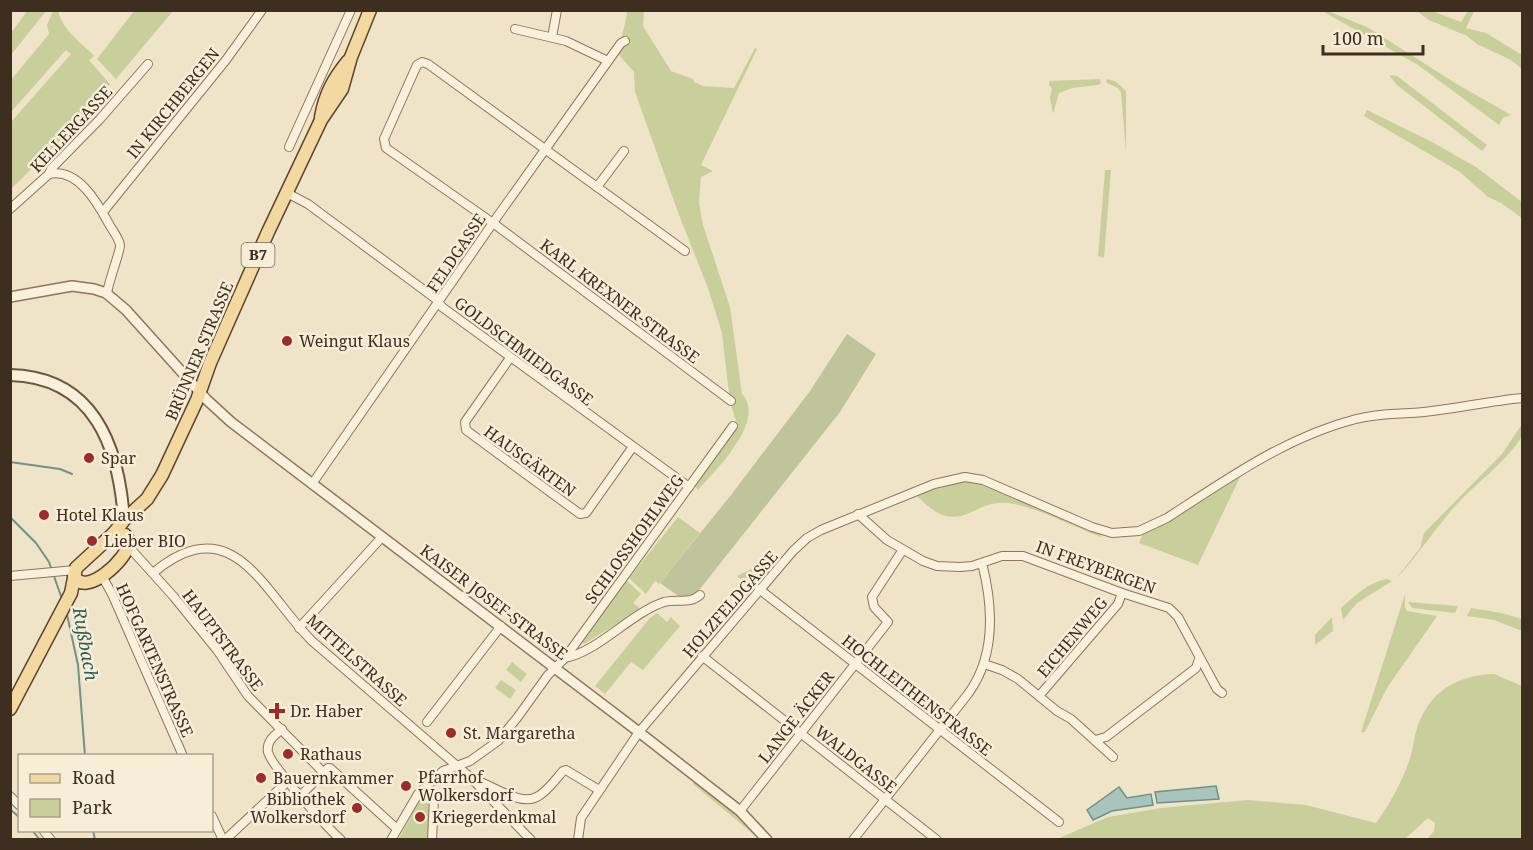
<svg xmlns="http://www.w3.org/2000/svg" width="1533" height="850" viewBox="0 0 1533 850" font-family="'Noto Serif',serif">
  <rect width="100%" height="100%" fill="#f0e4c8"/>
  <g fill="#c9cf9b">
    <path d="M28 10 46 11 11 55V33Z"/>
    <path d="M625 10 644 11 643 26 671 71 693 79 694 82 703 86 734 88 755 48 757 49 701 165 713 171 701 177 699 203 703 225 730 307 742 394C767 420 715 471 698 490L695 486 737 424 730 402 722 333 708 288 679 215 635 92 634 72 618 54 627 14Z"/>
    <path d="M53 11H58C64 32 79 40 94 56L89 60 110 84 83 118 11 189V122L71 54 66 50 11 112V80L49 34 47 25Z"/>
    <path d="M134 11H173L116 79 97 59Z"/>
    <path d="M1322 11H1328L1369 28 1455 83 1511 115 1503 118 1499 125 1418 65Z"/>
    <path d="M1417 11H1432L1461 22 1468 11H1474L1466 28 1486 33 1522 55V69L1511 60 1477 44 1467 36 1429 20Z"/>
    <path d="M1389 75 1397 76 1487 145 1482 151 1397 85Z"/>
    <path d="M1100 79 1101 83 1098 85 1072 88 1059 93 1053 114 1050 98 1052 88 1049 85V81Z"/>
    <path d="M1106 79 1115 81 1126 91V152L1121 93 1118 88 1107 83Z"/>
    <path d="M1367 110 1432 142 1476 167 1522 202V218L1501 203 1488 197 1460 172 1364 116Z"/>
    <path d="M1105 170H1111L1104 258 1098 256Z"/>
    <path d="M1522 424C1523 431 1523 435 1519 441 1503 464 1479 481 1460 501 1436 526 1419 555 1395 580L1420 548 1424 533 1502 454Z"/>
    <path d="M1242 473 1198 565 1139 543 1144 532Z"/>
    <path d="M967 480 990 485 1102 533 1101 537C1074 527 1040 509 1014 504 971 495 962 543 917 496L951 482Z"/>
    <path d="M678 517 700 533 659 584 655 581 646 594 629 578Z"/>
    <path d="M773 558 778 562 754 590 737 576Z"/>
    <path d="M1387 579 1392 581 1357 603 1343 620 1341 608C1356 595 1367 583 1387 579Z"/>
    <path d="M626 580 641 594 633 603 641 609 584 644 581 642Z"/>
    <path d="M1405 594V607L1407 611 1437 616 1387 688 1365 732H1361Z"/>
    <path d="M1408 602 1458 606 1455 613 1412 608Z"/>
    <path d="M1471 608 1502 613 1522 619V631L1494 620 1467 616Z"/>
    <path d="M657 613 667 622 671 617 680 626 643 670 631 662 605 694 595 686 650 618Z"/>
    <path d="M1332 617 1333 631 1315 645V635Z"/>
    <path d="M512 662 527 674 521 682 506 670Z"/>
    <path d="M1494 674 1522 686V839H1427L1434 831 1435 823 1428 818 1405 839H1057L1108 817 1161 808 1247 800 1306 805 1376 823C1389 805 1402 782 1409 761 1414 748 1414 733 1420 720 1434 688 1461 675 1494 674Z"/>
    <path d="M501 680 516 690 510 699 495 688Z"/>
    <path d="M696 781 727 804 754 831 752 833 693 784Z"/>
    <path d="M427 793 431 797 430 839 398 840 422 796Z"/>
  </g>
  <path fill="#bfc49a" d="M847 334 876 354 840 412 696 594 680 597 660 583 731 495 810 391Z"/>
  <g fill="#a9c4bc" stroke="#6f938a" stroke-width="1.5">
    <path d="M1216 786 1219 799 1157 803 1155 792Z"/>
    <path d="M1119 787 1127 798 1151 794 1153 805 1112 811 1093 820 1087 810Z"/>
  </g>
  <g fill="none" stroke-linecap="round" stroke-linejoin="round">
    <g stroke="#6f938a" stroke-width="2">
      <path d="M10 462 60 469 72 474"/>
      <path d="M10 517 36 543 49 562 62 599"/>
      <path d="M66 610 78 665 85 756"/>
      <path d="M10 809 20 818"/>
      <path d="M32 830 40 840"/>
      <path d="M93 830 95 840"/>
    </g>
    <defs>
      <g id="minor">
        <path d="M515 29 566 41 608 61"/>
        <path d="M552 37 557 10"/>
        <path d="M289 147 351 10"/>
        <path d="M49 174C78 168 97 202 109 224 112 230 119 238 120 245 121 250 108 282 107 294"/>
        <path d="M597 187 624 151"/>
        <path d="M287 193 308 204 436 299 442 307 689 487"/>
        <path d="M10 209 49 174 51 169 100 119 148 64"/>
        <path d="M103 212 226 60 262 10"/>
        <path d="M685 251 428 64 422 62 417 65 384 139 386 148 493 223 731 401"/>
        <path d="M510 358 465 422 466 430 580 514 586 513 632 448"/>
        <path d="M312 484 497 217 621 43 625 41"/>
        <path d="M858 514 887 540 923 561 937 566 960 567 972 566 1002 556H1023L1122 593 1169 608 1178 617 1217 689 1222 693"/>
        <path d="M129 547 174 597 217 650 248 696 323 772"/>
        <path d="M153 573C233 506 263 592 312 641L471 778 531 840"/>
        <path d="M10 576 75 570"/>
        <path d="M102 576 112 594 183 756"/>
        <path d="M759 589 1059 822"/>
        <path d="M299 628 382 537"/>
        <path d="M702 656 937 840"/>
        <path d="M565 658C599 651 631 613 664 602 677 598 689 605 700 595"/>
        <path d="M984 664 1002 670 1018 679 1057 711 1071 719 1113 757"/>
        <path d="M1039 696 1118 604 1122 593"/>
        <path d="M427 722 501 626"/>
        <path d="M282 729C275 735 266 741 268 752 271 766 327 827 341 840"/>
        <path d="M1095 740 1106 737 1196 668 1199 659"/>
        <path d="M473 779C491 784 522 809 540 795 549 789 556 779 563 771L566 770 599 790"/>
        <path d="M426 785 434 798 432 840"/>
        <path d="M10 796 20 806"/>
        <path d="M300 796 328 768H330L397 829"/>
        <path d="M740 811 888 622 874 607 872 597 902 551"/>
        <path d="M212 816 223 840"/>
        <path d="M43 830 51 840"/>
        <path d="M225 840 288 781"/>
        <path d="M391 840 418 794 443 771 470 761 498 741 517 718 548 675 565 658 733 426"/>
        <path d="M578 840 581 818 639 732 793 551 807 538 821 530 934 484 965 477 983 480 1092 527 1112 533 1139 531 1167 518C1227 479 1286 437 1356 419 1384 412 1405 415 1432 411 1463 407 1492 401 1522 398"/>
        <path d="M853 840 968 694C996 656 993 606 982 563"/>
      </g>
      <path id="tertiary" d="M10 297 72 286 94 289 106 293 126 310 207 400 231 422 635 729 740 811 767 840"/>
      <path id="secondary" d="M10 375C95 377 119 448 124 520"/>
      <g id="primary">
        <path d="M321 117C325 94 334 78 348 61"/>
        <path d="M74 575C83 600 130 558 129 541L125 535 114 533"/>
        <path d="M10 709 71 593 76 568 114 533 124 520 147 499 162 475 197 400 210 363 268 232 321 120 342 89 351 57 370 10"/>
      </g>
    </defs>
    <use href="#minor" stroke="#8d765c" stroke-width="10"/>
    <use href="#tertiary" stroke="#8d765c" stroke-width="12"/>
    <use href="#secondary" stroke="#6f573f" stroke-width="14"/>
    <use href="#primary" stroke="#5b4430" stroke-width="15"/>
    <use href="#minor" stroke="#faf1dc" stroke-width="8"/>
    <use href="#tertiary" stroke="#faf1dc" stroke-width="9"/>
    <use href="#secondary" stroke="#faf1dc" stroke-width="10"/>
    <use href="#primary" stroke="#f3d9a0" stroke-width="12"/>
  </g>
  <g fill="#9e2a2b" stroke="#f7eed8" stroke-width="2">
    <circle cx="287" cy="341" r="6"/>
    <circle cx="89" cy="458" r="6"/>
    <circle cx="44" cy="515" r="6"/>
    <circle cx="92" cy="541" r="6"/>
    <path d="M274 702h6v6h6v6h-6v6h-6v-6h-6v-6h6z"/>
    <circle cx="451" cy="733" r="6"/>
    <circle cx="288" cy="754" r="6"/>
    <circle cx="261" cy="778" r="6"/>
    <circle cx="406" cy="786" r="6"/>
    <circle cx="357" cy="808" r="6"/>
    <circle cx="420" cy="817" r="6"/>
  </g>
  <g text-anchor="middle" stroke-width="5" stroke-linejoin="round" paint-order="stroke">
    <rect fill="#f7eed8" stroke="#756857" stroke-width="1.5" x="241.5" y="243" width="33" height="24" rx="4.5"/>
    <g font-size="15" font-weight="bold" fill="#3d2e20">
      <text x="258" y="260">B7</text>
    </g>
    <g font-size="16" fill="#3d2e20" stroke="#f7eed8">
      <text transform="translate(173 103) rotate(-51)" y="6">IN KIRCHBERGEN</text>
      <text transform="translate(71 129) rotate(-47)" y="6">KELLERGASSE</text>
      <text transform="translate(456 253) rotate(-56)" y="6">FELDGASSE</text>
      <text transform="translate(620 301) rotate(37)" y="6">KARL KREXNER-STRASSE</text>
      <text transform="translate(199 351) rotate(-67)" y="6">BRÜNNER STRASSE</text>
      <text transform="translate(524 351) rotate(37)" y="6">GOLDSCHMIEDGASSE</text>
      <text transform="translate(530 461) rotate(36)" y="6">HAUSGÄRTEN</text>
      <text transform="translate(634 539) rotate(-54)" y="6">SCHLOSSHOHLWEG</text>
      <text transform="translate(1096 567) rotate(20)" y="6">IN FREYBERGEN</text>
      <text transform="translate(494 602) rotate(37)" y="6">KAISER JOSEF-STRASSE</text>
      <text transform="translate(730 604) rotate(-49)" y="6">HOLZFELDGASSE</text>
      <text transform="translate(1072 637) rotate(-50)" y="6">EICHENWEG</text>
      <text transform="translate(223 640) rotate(53)" y="6">HAUPTSTRASSE</text>
      <text transform="translate(155 660) rotate(66)" y="6">HOFGARTENSTRASSE</text>
      <text transform="translate(357 660) rotate(42)" y="6">MITTELSTRASSE</text>
      <text transform="translate(917 695) rotate(38)" y="6">HOCHLEITHENSTRASSE</text>
      <text transform="translate(796 717) rotate(-52)" y="6">LANGE ÄCKER</text>
      <text transform="translate(856 759) rotate(38)" y="6">WALDGASSE</text>
    </g>
    <g font-size="16" fill="#3d2e20" stroke="#f7eed8" text-anchor="start">
      <text x="299" y="347">Weingut Klaus</text>
      <text x="101" y="464">Spar</text>
      <text x="56" y="521">Hotel Klaus</text>
      <text x="104" y="547">Lieber BIO</text>
      <text x="290" y="717">Dr. Haber</text>
      <text x="463" y="739">St. Margaretha</text>
      <text x="300" y="760">Rathaus</text>
      <text x="418" y="783">Pfarrhof<tspan x="418" dy="18">Wolkersdorf</tspan></text>
      <text x="273" y="784">Bauernkammer</text>
      <text x="345" y="805" text-anchor="end">Bibliothek<tspan x="345" dy="18">Wolkersdorf</tspan></text>
      <text x="432" y="823">Kriegerdenkmal</text>
    </g>
    <g font-size="18" font-style="italic" fill="#2f5d5a" stroke="#f7eed8">
      <text transform="translate(85 644) rotate(80)" y="6">Rußbach</text>
    </g>
  </g>
  <rect width="1533" height="850" fill="none" stroke="#3d2e20" stroke-width="24"/>
  <rect x="18" y="754" width="195" height="78" fill="#f7eed8" stroke="#ada18e" stroke-width="1.5"/>
  <rect x="30" y="774" width="30" height="9" fill="#f3d9a0" stroke="#ada18e" stroke-width="1.5"/>
  <text x="72" y="784" font-size="18" fill="#3d2e20">Road</text>
  <rect x="30" y="799" width="30" height="18" fill="#c9cf9b" stroke="#ada18e" stroke-width="1.5"/>
  <text x="72" y="814" font-size="18" fill="#3d2e20">Park</text>
  <path d="M1323 45v9h100v-9" fill="none" stroke="#3d2e20" stroke-width="3"/>
  <text x="1332" y="45" font-size="18" fill="#3d2e20" stroke="#f7eed8" stroke-width="4.5" paint-order="stroke">100 m</text>
</svg>
